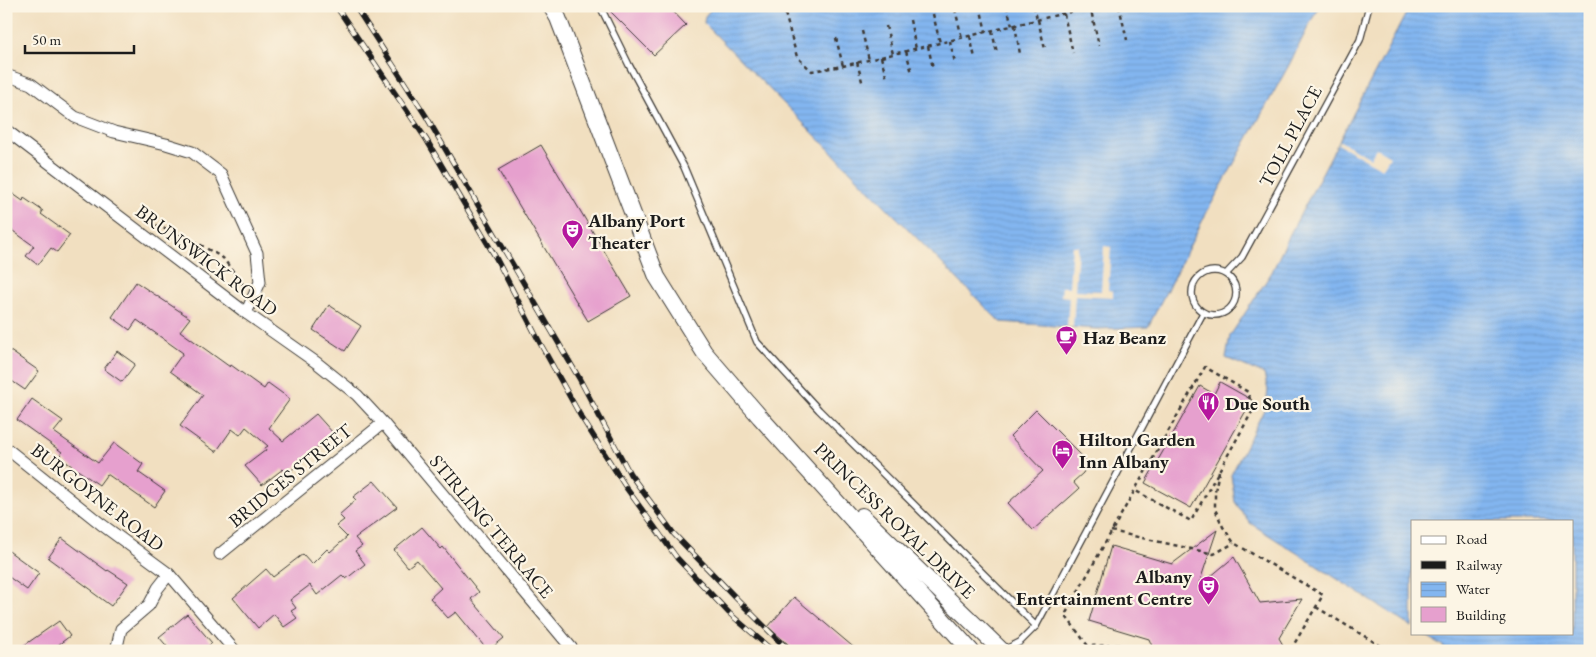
<svg xmlns="http://www.w3.org/2000/svg" width="1596" height="657" viewBox="0 0 1596 657" font-family="'EB Garamond',serif">
  <defs>
    <pattern id="water-rules" width="6" height="5" patternUnits="userSpaceOnUse" patternTransform="scale(1.25)"><rect width="6" height="5" fill="#83b6f0"/><path d="M0 2.5h6" fill="none" stroke="#719ccd"/></pattern>
  </defs>
  <rect width="100%" height="100%" fill="#fcf5e5"/>
  <filter id="ink" filterUnits="userSpaceOnUse"><feTurbulence type="fractalNoise" baseFrequency=".02" numOctaves="2"/><feDisplacementMap in="SourceGraphic" scale="10" xChannelSelector="R" yChannelSelector="G"/><feConvolveMatrix kernelMatrix="1 2 1 2 8 2 1 2 1" color-interpolation-filters="sRGB"/></filter>
  <filter id="wash" filterUnits="userSpaceOnUse"><feTurbulence type="fractalNoise" baseFrequency=".0096" numOctaves="4" result="noise"/><feDisplacementMap in="SourceGraphic" scale="20" xChannelSelector="R" yChannelSelector="G"/><feGaussianBlur stdDeviation="1.12" result="paint"/><feColorMatrix in="noise" values="0 0 0 0 0 0 0 0 0 0 0 0 0 0 0 0 0 1.4 0 .05"/><feComposite in="paint" operator="in"/></filter>
  <g filter="url(#wash)">
    <rect width="100%" height="100%" fill="#f1dfc0"/>
    <g fill="url(#water-rules)" stroke="#506986">
      <path d="M714 6H1321L1312 19 1289 65 1208 210 1148 327 1097 329 1000 322 704 23 705 16Z"/>
      <path d="M1410 6H1590V651H1446L1443 646 1422 633H1572V521H1412V627L1250 523 1235 502 1231 475 1266 406 1268 390 1264 374 1226 358 1230 336 1272 272 1290 234Z"/>
    </g>
    <g fill="#f1dfc0">
      <path d="M1340 141 1370 158 1376 148 1390 156 1382 169 1338 144Z"/>
      <path d="M1072 246H1078L1075 290 1101 291 1104 246 1111 247 1108 290 1113 291V297L1075 295 1073 327H1067L1069 297 1061 296 1062 287H1069Z"/>
    </g>
    <g id="blocks">
      <g fill="#e6a0ce">
        <path d="M605 6H668L686 25 654 55Z"/>
        <path d="M541 145 631 296 588 321 498 170Z"/>
        <path d="M6 189 23 201 24 198 43 211 41 214 70 235 57 252 51 248 38 265 26 256 34 246 6 226Z"/>
        <path d="M136 282 190 318 180 331 230 367 231 365 264 389 268 383 290 399 269 428 283 441 316 414 334 434 287 474 283 469 262 485 245 466 266 450 265 448 268 446 246 427 240 435 232 429 216 452 180 426 203 395 170 371 183 353 137 320 130 330 112 317Z"/>
        <path d="M329 305 361 326 345 351 313 330Z"/>
        <path d="M6 348 39 371 25 390 6 377Z"/>
        <path d="M117 351 135 364 122 382 104 369Z"/>
        <path d="M1220 382 1252 400 1191 508 1145 483 1200 386 1214 394Z"/>
        <path d="M32 399 63 421 54 432 98 463 114 443 143 464 138 472 165 491 154 507 107 474 99 485 59 457 62 452 17 420Z"/>
        <path d="M1036 410 1085 459 1086 466 1083 473 1073 482 1079 489 1033 530 1008 503 1043 471 1010 436Z"/>
        <path d="M374 481 397 507 355 538 362 546 355 551 365 564 346 579 342 575 317 595 310 585 290 600 296 608 291 611 297 618 284 627 274 614 258 628 233 598 266 569 273 577 303 554 312 564 327 549 330 552 347 537 336 526 344 520 339 515 356 500 353 497Z"/>
        <path d="M422 527 441 549 443 547 479 592 471 599 504 638 488 651 456 612 448 618 430 598 441 588 417 560 408 567 394 550Z"/>
        <path d="M1217 530 1198 587 1234 557 1260 603 1302 599 1279 638 1283 645 1273 649 1272 651H1154L1149 639 1089 621 1111 546 1172 564Z"/>
        <path d="M62 538 107 571 108 570 128 583 111 606 92 592 93 591 48 558Z"/>
        <path d="M6 549 39 573 27 590 6 575Z"/>
        <path d="M794 597 858 651H796L768 627Z"/>
        <path d="M187 614 212 643 203 651H171L159 637Z"/>
        <path d="M59 621 70 636 50 651H16Z"/>
      </g>
    </g>
  </g>
  <g filter="url(#ink)">
    <use href="#blocks" fill-opacity="0" stroke="#3c3935" stroke-width="1"/>
    <g fill="none" stroke-linecap="round" stroke-linejoin="round">
      <defs>
        <g id="service">
          <path d="M600 6 629 65 684 167 757 342 819 410 1036 626"/>
          <circle cx="1214" cy="293" r="22"/>
          <path d="M1226 274 1242 257 1360 40 1369 6"/>
          <path d="M1004 650 1020 642 1036 626 1203 313"/>
        </g>
        <g id="minor">
          <path d="M6 75 31 84 75 117 114 132 166 144 192 152 221 174 257 253 260 282 246 313"/>
          <path d="M6 130 246 313 317 363 357 395 383 423 574 651"/>
          <path d="M6 448 101 524 169 574 235 651"/>
          <path d="M220 554 383 423"/>
          <path d="M116 651 121 629 149 605 158 588 169 574"/>
        </g>
        <g id="secondary">
          <path d="M551 6 558 18 657 277 704 352 760 417 971 651"/>
          <path d="M862 516 1002 651"/>
        </g>
      </defs>
      <use href="#service" stroke="#3c3935" stroke-width="8"/>
      <use href="#minor" stroke="#3c3935" stroke-width="13"/>
      <use href="#secondary" stroke="#3c3935" stroke-width="18"/>
      <g stroke="#3c3935" stroke-width="2.5" stroke-dasharray="4 4" stroke-linecap="butt">
        <path d="M783 6 797 57 812 71 843 66 1095 6"/>
        <path d="M980 6 986 32"/>
        <path d="M1007 6 1012 26"/>
        <path d="M1034 6 1037 19"/>
        <path d="M1062 6 1073 53"/>
        <path d="M1090 6 1099 46"/>
        <path d="M1119 6 1127 40"/>
        <path d="M955 9 962 38"/>
        <path d="M933 14 940 43"/>
        <path d="M910 20 916 49"/>
        <path d="M1038 20 1045 49"/>
        <path d="M1015 25 1020 54"/>
        <path d="M886 26 893 54"/>
        <path d="M862 31 869 60"/>
        <path d="M992 31 997 53"/>
        <path d="M970 36 975 58"/>
        <path d="M836 38 843 66"/>
        <path d="M950 41 955 63"/>
        <path d="M928 46 933 68"/>
        <path d="M906 51 912 73"/>
        <path d="M881 57 887 79"/>
        <path d="M857 62 863 85"/>
        <path d="M149 222 199 244 223 258 244 286"/>
        <path d="M1219 471 1215 491V509L1223 527 1234 543 1323 595 1290 651"/>
        <path d="M1111 531 1214 554 1234 543"/>
        <path d="M1316 607 1389 651"/>
        <path d="M1125 651 1119 645 1088 646 1065 615C1111 532 1158 449 1205 367L1248 392 1253 410 1191 521 1134 490"/>
        <path d="M1407 651 1410 646"/>
      </g>
      <use href="#service" stroke="#fff" stroke-width="5.5"/>
      <use href="#minor" stroke="#fff" stroke-width="11"/>
      <use href="#secondary" stroke="#fff" stroke-width="16"/>
      <defs>
        <g id="rail">
          <path d="M336 6 426 139 496 258 540 343 580 415 627 489 677 558 729 613 773 651"/>
          <path d="M355 6 426 116 579 378 630 474 674 534 735 597 780 642 792 651"/>
        </g>
      </defs>
      <use href="#rail" stroke="#1c1c1c" stroke-width="5.5"/>
      <use href="#rail" stroke="#fcf5e5" stroke-width="4" stroke-dasharray="11" stroke-linecap="butt"/>
    </g>
  </g>
  <defs>
    <symbol id="theatre-pin" viewBox="-11 -11 22 30"><path d="M0 17L-7.5 6A9.5 9.5 0 1 1 7.5 6Z" fill="#b5179e" stroke="#fcf5e5"/><path d="M-5-5.5Q0-4 5-5.5V0Q5 5 0 6Q-5 5-5 0ZM-3.3-2.5H-1v1.5H-3.3ZM1-2.5H3.3v1.5H1ZM-2.8 1Q0 5.5 2.8 1Z" fill="#fff"/></symbol>
    <symbol id="cafe-pin" viewBox="-11 -11 22 30"><path d="M0 17L-7.5 6A9.5 9.5 0 1 1 7.5 6Z" fill="#b5179e" stroke="#fcf5e5"/><path d="M-5.5-4.5H6V0H3Q3 3.5 0 3.5H-2.5Q-5.5 3.5-5.5 0ZM3-3.2v2h1.7v-2ZM-6 4.5H4V6H-6Z" fill="#fff"/></symbol>
    <symbol id="restaurant-pin" viewBox="-11 -11 22 30"><path d="M0 17L-7.5 6A9.5 9.5 0 1 1 7.5 6Z" fill="#b5179e" stroke="#fcf5e5"/><path d="M-5-6h1v4h1v-4h1v4h1v-4h1v5L-1.5 .5V6h-2V.5L-5-1ZM5-6V6H3V1.5H1.5Q1.5-4 5-6Z" fill="#fff"/></symbol>
    <symbol id="hotel-pin" viewBox="-11 -11 22 30"><path d="M0 17L-7.5 6A9.5 9.5 0 1 1 7.5 6Z" fill="#b5179e" stroke="#fcf5e5"/><path d="M-6-4.5h1.5V1H6V5H4.5V3h-9V5H-6ZM-4 0a1.8 1.8 0 1 1 3.6 0ZM.5 0V-2.5h3Q6-2.5 6 0Z" fill="#fff"/></symbol>
  </defs>
  <g fill-rule="evenodd">
    <use href="#theatre-pin" x="560" y="218" width="25" height="34"/>
    <use href="#cafe-pin" x="1054" y="324" width="25" height="34"/>
    <use href="#restaurant-pin" x="1196" y="390" width="25" height="34"/>
    <use href="#hotel-pin" x="1050" y="438" width="25" height="34"/>
    <use href="#theatre-pin" x="1196" y="574" width="25" height="34"/>
  </g>
  <g text-anchor="middle" stroke-width="4.5" stroke-linejoin="round" paint-order="stroke">
    <g font-size="19" fill="#1c1c1c" stroke="#fcf5e5">
      <text transform="translate(1290 136) rotate(-62)" y="7">TOLL PLACE</text>
      <text transform="translate(207 260) rotate(37)" y="7">BRUNSWICK ROAD</text>
      <text transform="translate(290 475) rotate(-39)" y="7">BRIDGES STREET</text>
      <text transform="translate(98 497) rotate(38)" y="7">BURGOYNE ROAD</text>
      <text transform="translate(895 520) rotate(44)" y="7">PRINCESS ROYAL DRIVE</text>
      <text transform="translate(492 526) rotate(50)" y="7">STIRLING TERRACE</text>
    </g>
    <g font-size="19" font-weight="bold" fill="#1c1c1c" stroke="#fcf5e5" text-anchor="start">
      <text x="588" y="227">Albany Port<tspan x="588" dy="22">Theater</tspan></text>
      <text x="1083" y="344">Haz Beanz</text>
      <text x="1225" y="410">Due South</text>
      <text x="1079" y="446">Hilton Garden<tspan x="1079" dy="22">Inn Albany</tspan></text>
      <text x="1192" y="583" text-anchor="end">Albany<tspan x="1192" dy="22">Entertainment Centre</tspan></text>
    </g>
  </g>
  <rect width="1596" height="657" fill="none" stroke="#fcf5e5" stroke-width="25"/>
  <rect x="1411" y="520" width="162" height="115" fill="#fcf5e5" stroke="#a29e95"/>
  <rect x="1421" y="536" width="25" height="8" fill="#ffffff" stroke="#a29e95"/>
  <text x="1456" y="544" font-size="15" fill="#1c1c1c">Road</text>
  <rect x="1421" y="561" width="25" height="8" fill="#1c1c1c" stroke="#a29e95"/>
  <text x="1456" y="570" font-size="15" fill="#1c1c1c">Railway</text>
  <rect x="1421" y="582" width="25" height="15" fill="url(#water-rules)" stroke="#a29e95"/>
  <text x="1456" y="594" font-size="15" fill="#1c1c1c">Water</text>
  <rect x="1421" y="607" width="25" height="15" fill="#e6a0ce" stroke="#a29e95"/>
  <text x="1456" y="620" font-size="15" fill="#1c1c1c">Building</text>
  <path d="M25 45v8h109v-8" fill="none" stroke="#1c1c1c" stroke-width="2.5"/>
  <text x="32" y="45" font-size="15" fill="#1c1c1c" stroke="#fcf5e5" stroke-width="4" paint-order="stroke">50 m</text>
</svg>
